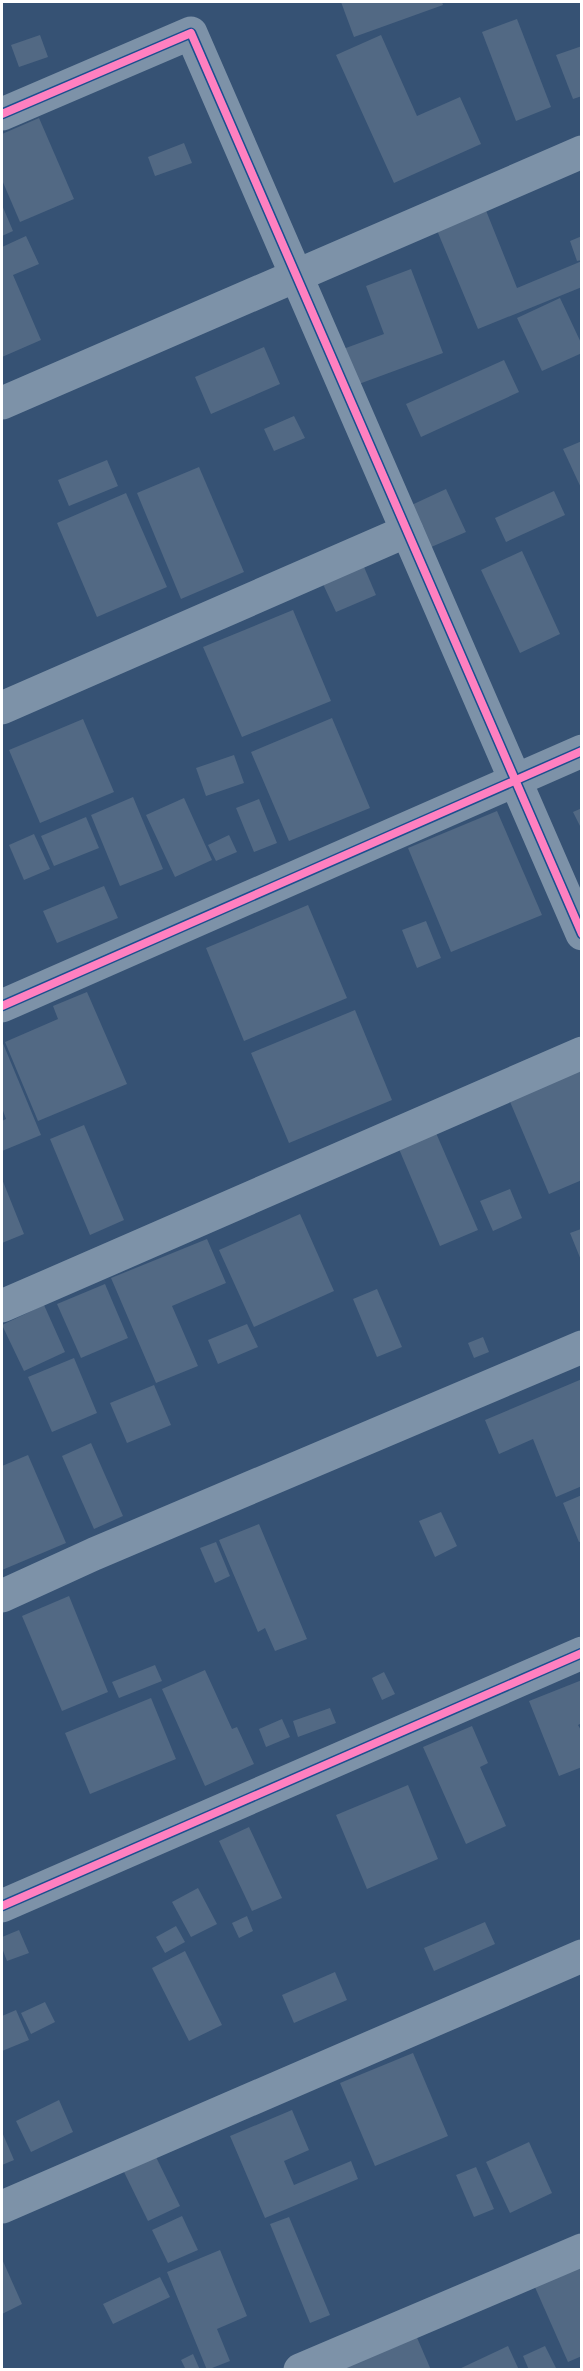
<svg xmlns="http://www.w3.org/2000/svg" width="583" height="2371" viewBox="0 0 583 2371" font-family="Quicksand,sans-serif">
  <rect width="100%" height="100%" fill="#365274"/>
  <g fill="#526984">
    <path d="M341 2H442L443 5 354 37Z"/>
    <path d="M517 19 551 107 516 121 482 32Z"/>
    <path d="M40 35 48 57 19 67 11 45Z"/>
    <path d="M381 35 417 116 460 97 481 144 394 183 336 55Z"/>
    <path d="M582 46V96L573 99 556 55Z"/>
    <path d="M39 118 74 199 20 222 2 180V134Z"/>
    <path d="M184 143 192 163 155 176 148 157Z"/>
    <path d="M2 205 13 231 2 236Z"/>
    <path d="M485 208 517 288 582 261V287L478 329 436 228Z"/>
    <path d="M26 236 39 264 13 275 41 340 2 357V247Z"/>
    <path d="M582 236V260L577 261 570 241Z"/>
    <path d="M411 269 443 353 348 388 335 352 384 334 366 286Z"/>
    <path d="M560 298 582 345V353L542 371 517 318Z"/>
    <path d="M264 347 280 384 211 414 195 377Z"/>
    <path d="M504 360 519 392 421 437 406 404Z"/>
    <path d="M294 416 305 438 274 451 264 429Z"/>
    <path d="M582 441V490L563 449Z"/>
    <path d="M107 460 118 486 69 506 58 480Z"/>
    <path d="M199 467 244 572 181 599 137 493Z"/>
    <path d="M446 489 466 532 422 551 403 509Z"/>
    <path d="M554 491 565 515 506 542 495 518Z"/>
    <path d="M126 493 167 587 97 617 57 523Z"/>
    <path d="M522 551 560 634 520 653 481 570Z"/>
    <path d="M364 567 376 595 336 612 323 584Z"/>
    <path d="M293 610 331 701 242 737 203 647Z"/>
    <path d="M332 718 370 808 289 841 251 752Z"/>
    <path d="M83 719 114 792 40 823 9 750Z"/>
    <path d="M234 755 244 783 206 796 196 768Z"/>
    <path d="M133 797 163 869 120 886 91 815Z"/>
    <path d="M184 798 212 860 175 877 146 815Z"/>
    <path d="M259 799 277 843 254 852 236 808Z"/>
    <path d="M582 808V830L573 812Z"/>
    <path d="M497 811 542 915 451 952 408 848Z"/>
    <path d="M86 817 99 848 54 866 41 836Z"/>
    <path d="M34 834 50 869 24 880 9 845Z"/>
    <path d="M229 835 237 852 216 861 208 845Z"/>
    <path d="M104 886 118 918 57 943 43 911Z"/>
    <path d="M308 905 347 998 244 1041 206 948Z"/>
    <path d="M426 921 441 958 417 968 402 930Z"/>
    <path d="M87 992 127 1084 38 1121 5 1042 58 1019 53 1006Z"/>
    <path d="M355 1010 392 1100 289 1143 251 1053Z"/>
    <path d="M2 1041 41 1135 2 1151V1121L6 1119 2 1108Z"/>
    <path d="M582 1066V1180L549 1194 508 1097Z"/>
    <path d="M84 1125 124 1220 90 1235 50 1139Z"/>
    <path d="M436 1133 478 1230 440 1246 399 1149Z"/>
    <path d="M2 1179 24 1234 2 1243Z"/>
    <path d="M510 1189 522 1218 493 1231 480 1201Z"/>
    <path d="M300 1214 334 1291 254 1327 219 1250Z"/>
    <path d="M581 1229V1260L570 1233Z"/>
    <path d="M207 1239 226 1283 172 1306 198 1366 156 1383 111 1278Z"/>
    <path d="M105 1284 128 1338 81 1358 57 1304Z"/>
    <path d="M377 1289 402 1347 377 1357 353 1299Z"/>
    <path d="M44 1305 65 1352 24 1371 2 1325Z"/>
    <path d="M247 1324 258 1347 218 1364 208 1340Z"/>
    <path d="M483 1337 489 1352 474 1358 468 1343Z"/>
    <path d="M74 1358 97 1413 52 1432 28 1377Z"/>
    <path d="M582 1379V1486L556 1497 533 1439 499 1454 485 1420Z"/>
    <path d="M154 1385 171 1425 127 1443 110 1403Z"/>
    <path d="M91 1443 123 1516 94 1529 62 1456Z"/>
    <path d="M28 1455 66 1543 2 1570V1466Z"/>
    <path d="M582 1495V1541L579 1542 563 1503Z"/>
    <path d="M441 1512 457 1546 435 1557 419 1521Z"/>
    <path d="M259 1524 307 1639 275 1651 265 1628 258 1632 219 1540Z"/>
    <path d="M216 1542 230 1576 215 1583 200 1548Z"/>
    <path d="M69 1596 108 1692 62 1711 22 1616Z"/>
    <path d="M155 1665 162 1681 119 1698 112 1682Z"/>
    <path d="M205 1670 232 1729 237 1727 254 1764 205 1786 162 1689Z"/>
    <path d="M384 1672 395 1694 382 1700 372 1678Z"/>
    <path d="M582 1680V1723L578 1725 582 1732V1767L559 1776 529 1701Z"/>
    <path d="M151 1698 176 1759 90 1794 65 1733Z"/>
    <path d="M330 1708 336 1723 298 1737 293 1721Z"/>
    <path d="M282 1719 290 1737 266 1747 259 1729Z"/>
    <path d="M472 1726 488 1763 480 1767 506 1826 466 1844 423 1747Z"/>
    <path d="M408 1785 438 1859 367 1889 336 1815Z"/>
    <path d="M249 1827 282 1898 252 1911 219 1841Z"/>
    <path d="M198 1888 217 1924 191 1937 172 1902Z"/>
    <path d="M247 1916 253 1931 239 1938 232 1923Z"/>
    <path d="M485 1922 495 1944 434 1971 424 1948Z"/>
    <path d="M176 1926 185 1942 165 1953 156 1937Z"/>
    <path d="M19 1930 29 1953 7 1961 2 1948V1937Z"/>
    <path d="M185 1951 222 2025 189 2041 152 1968Z"/>
    <path d="M335 1972 347 2000 294 2023 282 1995Z"/>
    <path d="M45 2002 55 2022 31 2034 21 2013Z"/>
    <path d="M16 2010 29 2040 2 2051V2016Z"/>
    <path d="M413 2053 448 2136 375 2166 340 2083Z"/>
    <path d="M59 2100 73 2132 31 2152 16 2121Z"/>
    <path d="M292 2110 309 2150 284 2161 294 2185 351 2161 358 2179 265 2218 230 2136Z"/>
    <path d="M2 2132 14 2160 2 2165Z"/>
    <path d="M529 2142 552 2193 510 2213 486 2162Z"/>
    <path d="M156 2157 180 2206 148 2221 124 2172Z"/>
    <path d="M476 2167 494 2209 474 2217 456 2175Z"/>
    <path d="M182 2216 198 2250 168 2263 152 2230Z"/>
    <path d="M289 2217 330 2315 310 2323 270 2224Z"/>
    <path d="M220 2250 247 2316 217 2329 230 2361 207 2370 167 2272Z"/>
    <path d="M2 2259 22 2304 2 2314Z"/>
    <path d="M582 2263V2356L568 2362 534 2285Z"/>
    <path d="M160 2277 170 2297 113 2324 103 2304Z"/>
    <path d="M415 2333 431 2370H332Z"/>
    <path d="M508 2346 519 2370H457Z"/>
    <path d="M545 2346 557 2370H529L523 2356Z"/>
    <path d="M193 2354 200 2370H186L181 2360Z"/>
  </g>
  <g fill="none" stroke-linecap="round" stroke-linejoin="round">
    <g stroke="#7d92a8" stroke-width="33">
      <path d="M2 114 191 33 582 934"/>
      <path d="M2 403 582 152"/>
      <path d="M2 708 407 531"/>
      <path d="M2 1006 582 751"/>
      <path d="M2 1306 582 1053"/>
      <path d="M2 1596 94 1554 582 1347"/>
      <path d="M2 1906 582 1653"/>
      <path d="M2 2207 582 1956"/>
      <path d="M300 2370 582 2250"/>
    </g>
    <defs>
      <g id="cycleway">
        <path d="M2 114 191 33 582 934"/>
        <path d="M2 1006 582 751"/>
        <path d="M2 1906 582 1653"/>
      </g>
    </defs>
    <use href="#cycleway" stroke="#1b4f8f" stroke-width="11"/>
    <use href="#cycleway" stroke="#ff80c0" stroke-width="8"/>
  </g>
  <rect width="583" height="2371" fill="none" stroke="#ffffff" stroke-width="6"/>
</svg>
